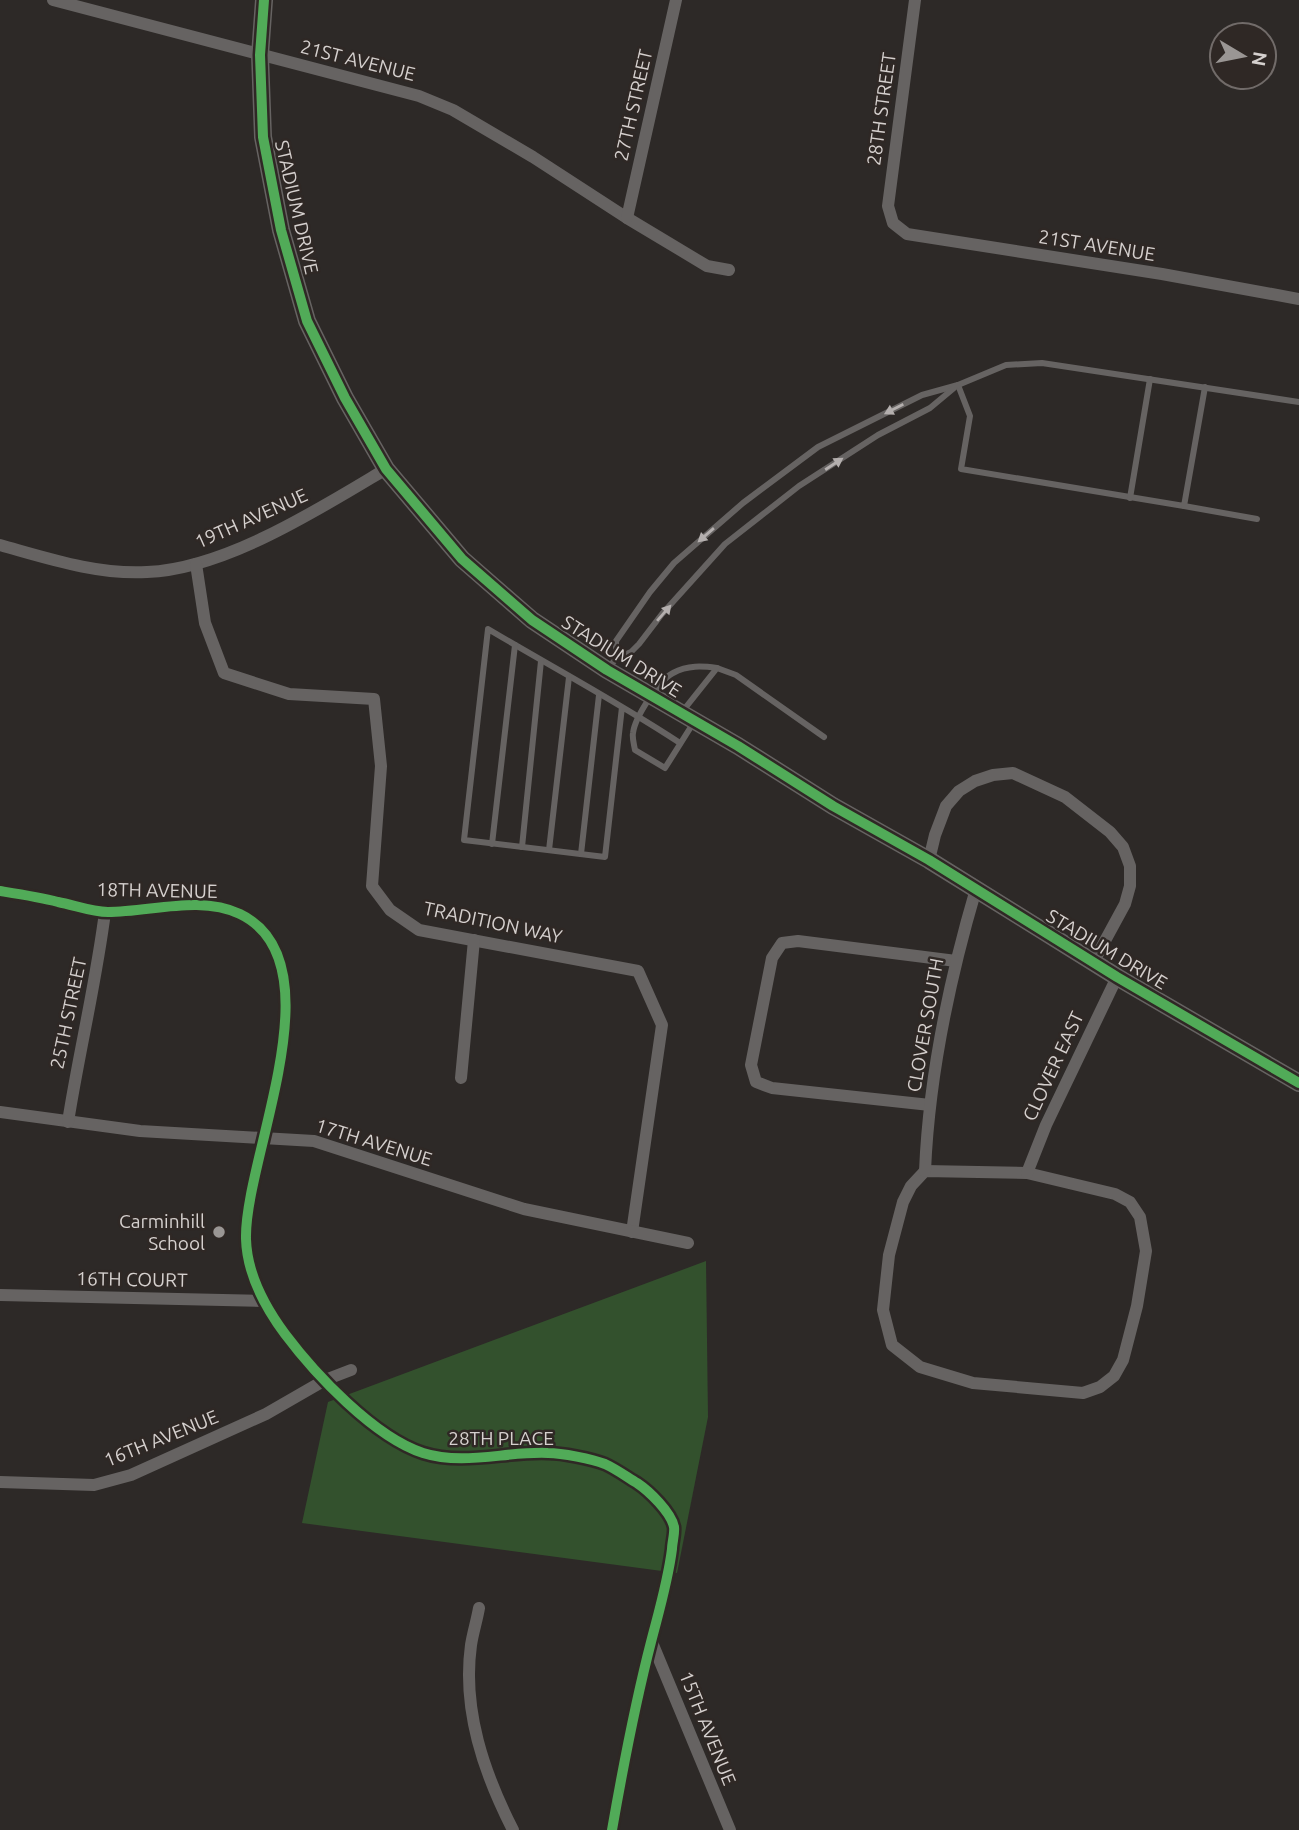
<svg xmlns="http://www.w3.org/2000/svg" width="1299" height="1830" viewBox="0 0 1299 1830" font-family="Ubuntu,sans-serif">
  <rect width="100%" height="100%" fill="#2d2927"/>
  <path fill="#33512d" d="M706 1261 708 1417 677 1573 302 1523 328 1402Z"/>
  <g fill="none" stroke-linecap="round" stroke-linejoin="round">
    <g stroke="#666362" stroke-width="6">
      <path d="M958 385 970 416 961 469 1184 506 1205 387"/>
      <path d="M1130 498 1150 379"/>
      <path d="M1184 506 1257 519"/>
      <path d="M616 659V641L650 592 674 563 743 503 818 447 922 395 958 385 1006 365 1042 363 1299 402"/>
      <path d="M607 669 616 659 631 652 639 644 662 614 725 544 799 486 878 435 930 408 954 388"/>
      <path d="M622 707 605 857 464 840 488 629C552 667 618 702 680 743"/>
      <path d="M682 712 717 668 736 675 824 737"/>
      <path d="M694 722 665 768 635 750C634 744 632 738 633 733 635 717 659 680 673 673 688 665 702 666 717 668"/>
      <path d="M492 844 515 645"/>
      <path d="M522 847 541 661"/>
      <path d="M549 850 569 677"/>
      <path d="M581 854 599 695"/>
    </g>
    <g stroke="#666362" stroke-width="12">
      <path d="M53 0 419 96 453 110 533 157 627 218 707 266 729 270"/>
      <path d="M915 0 888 206 893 223 907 234 1162 274 1299 299"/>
      <path d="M627 218 676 0"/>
      <path d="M0 545C47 558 98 575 147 572 225 569 319 509 386 469"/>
      <path d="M196 564 205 623 224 673 289 694 374 699 381 766 372 886 390 910 419 930 638 971 662 1025 632 1232"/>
      <path d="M929 860 935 835 946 806 959 791 975 781 993 775 1013 773 1065 797 1110 832 1123 847 1130 866V886L1125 904 1094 961"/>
      <path d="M0 891C19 894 39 897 58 902 74 905 92 912 108 912 151 912 200 895 240 914 340 962 244 1158 246 1239 247 1274 265 1307 285 1334 315 1374 374 1437 423 1453 464 1466 506 1451 548 1453 562 1453 592 1459 605 1464 616 1469 627 1477 637 1483 649 1491 671 1512 674 1527 675 1533 672 1543 672 1549 668 1581 659 1611 651 1642 635 1704 623 1767 612 1830"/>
      <path d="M461 1078 474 940"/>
      <path d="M930 1105 772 1088 756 1082 751 1065 772 958 782 943 798 941 956 961"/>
      <path d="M0 1112 140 1131 314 1141 524 1209 688 1243"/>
      <path d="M68 1122C79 1052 96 983 105 912"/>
      <path d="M925 1171 1027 1173 1115 1194 1130 1202 1140 1217 1146 1251 1137 1306 1123 1360 1114 1376 1100 1387 1083 1393 973 1383 920 1367 892 1345 883 1310 889 1255 903 1202 911 1186Z"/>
      <path d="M925 1171C929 1075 949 981 976 889"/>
      <path d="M1027 1173 1046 1125 1117 977"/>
      <path d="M0 1295 263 1301"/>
      <path d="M0 1482 94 1485 131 1475 266 1414 325 1380 351 1370"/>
      <path d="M479 1608C477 1620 473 1632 471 1645 462 1710 484 1773 513 1830"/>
      <path d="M651 1640 730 1830"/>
    </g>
    <path stroke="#666362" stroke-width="18" d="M264 0 260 55 263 137 281 230 307 321 345 398 386 469 462 559 532 620 607 670 738 746 833 806 929 860 1117 977 1299 1083"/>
    <defs>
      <g id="cycleway">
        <path d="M264 0 260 55 263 137 281 230 307 321 345 398 386 469 462 559 532 620 607 670 738 746 833 806 929 860 1117 977 1299 1083"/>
        <path d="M0 891C19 894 39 897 58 902 74 905 92 912 108 912 151 912 200 895 240 914 340 962 244 1158 246 1239 247 1274 265 1307 285 1334 315 1374 374 1437 423 1453 464 1466 506 1451 548 1453 562 1453 592 1459 605 1464 616 1469 627 1477 637 1483 649 1491 671 1512 674 1527 675 1533 672 1543 672 1549 668 1581 659 1611 651 1642 635 1704 623 1767 612 1830"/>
      </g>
    </defs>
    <use href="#cycleway" stroke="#2f2825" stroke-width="15"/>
    <use href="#cycleway" stroke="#51ab58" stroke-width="10"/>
  </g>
  <defs><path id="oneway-solid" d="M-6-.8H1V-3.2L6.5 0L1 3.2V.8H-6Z" transform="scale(1.75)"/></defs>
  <g fill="#b4afae">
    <use href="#oneway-solid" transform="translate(894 409) rotate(153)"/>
    <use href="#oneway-solid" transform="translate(834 464) rotate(-33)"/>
    <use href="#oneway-solid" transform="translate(706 535) rotate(139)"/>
    <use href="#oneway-solid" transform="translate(664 613) rotate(-49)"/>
  </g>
  <circle fill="#9a9694" stroke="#2f2825" stroke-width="2.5" cx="219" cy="1232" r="7"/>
  <g text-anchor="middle" stroke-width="5" stroke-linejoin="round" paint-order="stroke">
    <g font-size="19" fill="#d5d0ce" stroke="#2f2825">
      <text transform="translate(358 60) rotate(14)" y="7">21ST AVENUE</text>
      <text transform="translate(633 105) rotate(-77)" y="7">27TH STREET</text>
      <text transform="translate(881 109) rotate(-82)" y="7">28TH STREET</text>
      <text transform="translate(297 207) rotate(77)" y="7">STADIUM DRIVE</text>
      <text transform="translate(1097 245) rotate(9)" y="7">21ST AVENUE</text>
      <text transform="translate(251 518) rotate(-24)" y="7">19TH AVENUE</text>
      <text transform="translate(622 656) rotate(32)" y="7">STADIUM DRIVE</text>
      <text transform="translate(157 890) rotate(1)" y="7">18TH AVENUE</text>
      <text transform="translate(493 922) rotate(12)" y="7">TRADITION WAY</text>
      <text transform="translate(1107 949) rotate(31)" y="7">STADIUM DRIVE</text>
      <text transform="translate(68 1013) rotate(-78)" y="7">25TH STREET</text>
      <text transform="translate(925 1025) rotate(-80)" y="7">CLOVER SOUTH</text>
      <text transform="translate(1053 1066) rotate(-65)" y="7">CLOVER EAST</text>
      <text transform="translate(374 1142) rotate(17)" y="7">17TH AVENUE</text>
      <text transform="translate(132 1279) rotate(1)" y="7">16TH COURT</text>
      <text transform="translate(161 1438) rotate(-22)" y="7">16TH AVENUE</text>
      <text x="501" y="1445">28TH PLACE</text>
      <text transform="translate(708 1728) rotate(68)" y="7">15TH AVENUE</text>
    </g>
    <g font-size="19" fill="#d5d0ce" stroke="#2f2825" text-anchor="end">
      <text x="205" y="1228">Carminhill<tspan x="205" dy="22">School</tspan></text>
    </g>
  </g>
  <g transform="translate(1243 56) rotate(100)"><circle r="33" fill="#2f2825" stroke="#716b69" stroke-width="2"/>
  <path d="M0-5L12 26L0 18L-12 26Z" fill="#9a9694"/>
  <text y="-10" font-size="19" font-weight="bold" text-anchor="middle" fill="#d5d0ce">N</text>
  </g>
</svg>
